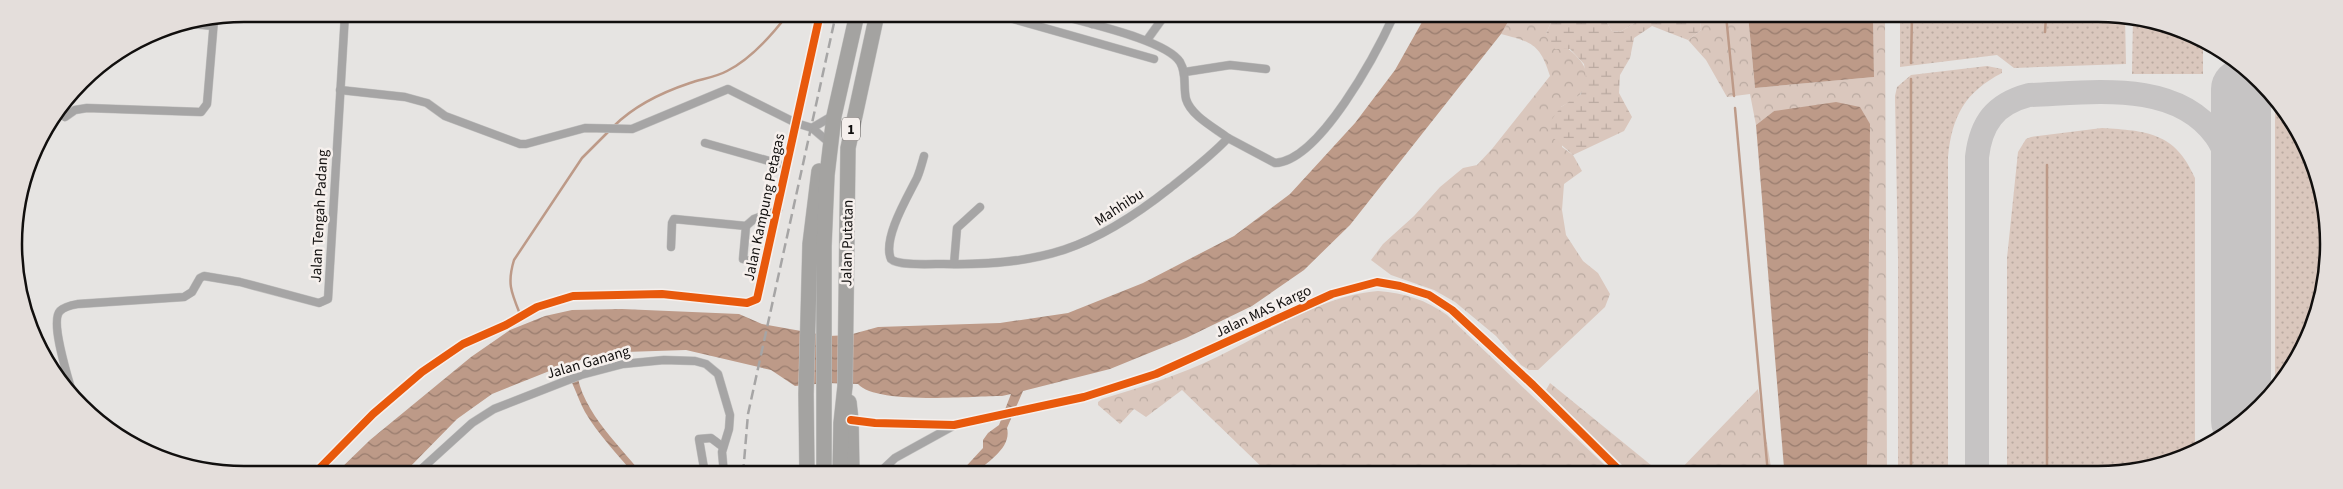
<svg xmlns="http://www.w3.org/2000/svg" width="2343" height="489" viewBox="0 0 2343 489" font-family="'Source Sans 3',sans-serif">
  <defs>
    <pattern id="grass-dots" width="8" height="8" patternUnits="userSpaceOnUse" patternTransform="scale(1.25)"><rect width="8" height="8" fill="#dac7bd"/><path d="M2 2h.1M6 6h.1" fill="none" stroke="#baaaa1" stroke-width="1.8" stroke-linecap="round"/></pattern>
    <pattern id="forest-crowns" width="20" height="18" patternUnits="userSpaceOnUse" patternTransform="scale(1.25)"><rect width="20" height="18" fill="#dac7bd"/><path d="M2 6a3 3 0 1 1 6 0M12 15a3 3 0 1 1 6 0" fill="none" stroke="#baaaa1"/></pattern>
    <pattern id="wetland-marsh" width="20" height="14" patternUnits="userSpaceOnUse" patternTransform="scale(1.25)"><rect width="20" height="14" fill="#dac7bd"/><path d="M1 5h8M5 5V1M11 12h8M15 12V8" fill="none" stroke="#baaaa1"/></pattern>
    <pattern id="water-waves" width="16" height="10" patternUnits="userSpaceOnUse" patternTransform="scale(1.25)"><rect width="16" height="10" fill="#bd9a88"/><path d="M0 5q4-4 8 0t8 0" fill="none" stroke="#987c6e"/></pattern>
  </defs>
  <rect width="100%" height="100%" fill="#e6e4e2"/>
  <g fill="url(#grass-dots)">
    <path d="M1900 15 2125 16 2126 64 2014 68 1997 55 1900 67Z"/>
    <path d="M2133 17 2203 41V74H2132Z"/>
    <path d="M1987 66 2002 69V73C1965 92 1952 116 1948 157V475H1898V259L1895 96 1897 87 1911 75Z"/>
    <path d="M2275 98 2281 104 2321 185 2327 274 2306 346 2275 389Z"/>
    <path d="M2102 128C2147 131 2175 132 2195 178V452L2187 458 2114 475H2007V258L2018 152 2026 139 2031 137Z"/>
  </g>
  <g fill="url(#forest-crowns)">
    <path d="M1512 15H1554L1546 34C1565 46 1601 66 1581 93 1577 99 1567 103 1561 107L1562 147 1573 155 1582 171 1564 184 1562 210 1566 235 1583 261 1598 273 1610 294 1605 307 1538 370H1529L1521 365 1496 336 1455 302 1434 290 1391 275 1371 260 1383 244 1414 216 1440 187 1463 168 1477 165 1492 149 1550 76C1540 44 1532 42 1501 34Z"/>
    <path d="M1602 15H1648L1620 32 1612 31Z"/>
    <path d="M1700 15H1748L1755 88 1874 77 1873 15H1885L1887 475H1859L1867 465 1774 111 1756 125 1750 94 1727 97 1706 60 1688 40 1701 30Z"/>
    <path d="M1378 291C1405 293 1426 300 1447 315L1614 474H1269L1182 390 1146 417 1134 409 1120 424 1098 405V402L1102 399C1141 387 1180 375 1217 357 1267 333 1322 295 1378 291Z"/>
    <path d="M1550 383 1662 474H1631L1546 390Z"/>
    <path d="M1758 389 1771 467 1853 475 1676 474Z"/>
  </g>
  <path fill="url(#wetland-marsh)" d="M1554 15H1602L1612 31 1620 32 1648 15H1700L1701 30 1688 40 1652 26 1634 38 1630 58 1620 75 1619 93 1632 117 1624 131 1573 155 1550 135 1549 123 1561 107 1581 94 1586 78 1584 64 1570 49H1555L1546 34Z"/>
  <g fill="url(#water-waves)">
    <path d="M1426 15H1512L1501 34 1350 225 1304 270 1252 306 1186 338 1110 369 1023 391 1007 428C1012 448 987 462 974 474H959L983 448V440L988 433 999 425 1011 394 1002 396C972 396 876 405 858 384L826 383 795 386 771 370 686 350 625 352 588 357 576 362C576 406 616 441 642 474H634C617 454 598 434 585 412 577 397 573 380 562 366L492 394 457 419 404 473H336L370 440 471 357 510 330 545 316 572 310 622 309 739 314 762 324 829 336 849 335 878 327 1000 323 1068 313 1143 283 1234 236 1290 194 1355 123 1395 70Z"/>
    <path d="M1748 15H1873L1874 77 1755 88Z"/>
    <path d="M1836 102 1860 107 1870 124 1867 465 1859 475 1784 468 1756 125 1774 111Z"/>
  </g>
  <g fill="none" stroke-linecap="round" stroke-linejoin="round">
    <g stroke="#bd9a88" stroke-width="2.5">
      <path d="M1726 15 1734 96"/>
      <path d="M2045 32 2046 16"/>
      <path d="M1911 63 1912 15"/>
      <path d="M1735 108 1768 474"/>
      <path d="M614 126C635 105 663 92 690 83 702 79 716 77 727 71 751 59 772 35 788 14"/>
      <path d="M520 314C511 292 507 283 514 260L582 158 609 131"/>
      <path d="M1911 475V79"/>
      <path d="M2047 475V165"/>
    </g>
    <path stroke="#c6c4c4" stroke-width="24" d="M1977 475V157C1981 123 1995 104 2029 95 2091 93 2175 79 2216 136 2228 153 2233 177 2241 196"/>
    <path stroke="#c6c4c4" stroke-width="60" d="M2241 89V421"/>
    <defs>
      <g id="street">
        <path d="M999 15 1154 59"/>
        <path d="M193 24 213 26"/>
        <path d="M1092 24 1096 15"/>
        <path d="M1147 40 1165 15"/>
        <path d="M1185 72 1230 65 1266 69"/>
        <path d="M340 90 405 97 427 103 445 116 520 144H526L585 128 632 129 728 89 796 123 812 128 825 139"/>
        <path d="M65 117 75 110 87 108 201 112 207 104 214 20"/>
        <path d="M812 128 829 118"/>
        <path d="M1228 138 1275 163C1320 161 1377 52 1394 15"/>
        <path d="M705 143 787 166"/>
        <path d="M924 156C922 163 920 171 917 178 908 196 882 239 891 259 898 266 931 264 943 264 1041 266 1093 249 1170 188 1190 172 1210 157 1228 138 1215 128 1191 116 1186 99 1183 86 1187 74 1180 62 1166 40 1086 23 1059 15"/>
        <path d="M746 226 743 259 765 266"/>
        <path d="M671 247 672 223 674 219 746 226 754 219 778 210"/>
        <path d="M954 264 957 228 980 207"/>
        <path d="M74 399C70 383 49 322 60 311 65 306 72 305 78 304L184 297 192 292 200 278 204 276 240 282 319 303 328 299 345 14"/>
        <path d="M851 420 875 423 954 425 1084 397 1156 374 1332 294 1377 282 1400 286 1429 295 1452 310 1533 385 1623 474"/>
        <path d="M315 473 373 414 422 372 463 344 506 325 537 307 573 296 662 294 747 303 757 299 820 14"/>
        <path d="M417 473 472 423 494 409 581 375 623 364 664 360 695 361 706 364 718 374 730 415 729 429 722 452 724 474"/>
        <path d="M705 474 699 439 711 438 723 447"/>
        <path d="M878 474 895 458 953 426"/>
      </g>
      <g id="highway">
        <path d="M849 402 851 420 852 474"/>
        <path d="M807 474 806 394 810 244 819 171"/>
        <path d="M824 474V246L827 175 834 116 857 14"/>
        <path d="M840 474 841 423 845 386 848 148 877 14"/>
      </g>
    </defs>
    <use href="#street" stroke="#c3c2c1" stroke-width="9"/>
    <use href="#highway" stroke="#c3c2c1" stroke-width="16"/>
    <use href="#street" stroke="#a6a5a5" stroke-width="8"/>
    <use href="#highway" stroke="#a4a3a1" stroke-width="15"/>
    <path stroke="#a6a5a5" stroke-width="2.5" stroke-dasharray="10 5" stroke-linecap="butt" d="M743 474 748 414 836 14"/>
    <defs>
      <g id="cycleway">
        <path d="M851 420 875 423 954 425 1084 397 1156 374 1332 294 1377 282 1400 286 1429 295 1452 310 1533 385 1623 474"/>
        <path d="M315 473 373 414 422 372 463 344 506 325 537 307 573 296 662 294 747 303 757 299 820 14"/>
      </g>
    </defs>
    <use href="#cycleway" stroke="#f6f0ed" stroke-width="11"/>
    <use href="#cycleway" stroke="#e8590c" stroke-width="8"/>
  </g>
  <g text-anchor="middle" stroke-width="5" stroke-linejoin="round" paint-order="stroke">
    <rect fill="#f6f0ed" stroke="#565251" stroke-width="1" x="842" y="117.5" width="18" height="23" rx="4"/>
    <g font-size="14" font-weight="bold" fill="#110f0e">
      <text x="851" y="134">1</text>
    </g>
    <g font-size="15" fill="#110f0e" stroke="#f6f0ed">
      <text transform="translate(764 207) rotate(-78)" y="5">Jalan Kampung Petagas</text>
      <text transform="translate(1119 207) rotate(-33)" y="5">Mahhibu</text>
      <text transform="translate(319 216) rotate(-87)" y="5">Jalan Tengah Padang</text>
      <text transform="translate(847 243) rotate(-89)" y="5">Jalan Putatan</text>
      <text transform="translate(1263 311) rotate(-25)" y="5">Jalan MAS Kargo</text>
      <text transform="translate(588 362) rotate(-16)" y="5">Jalan Ganang</text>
    </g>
  </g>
  <path d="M0 0H2343V489H0ZM244 22H2098A222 222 0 0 1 2320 244V244A222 222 0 0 1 2098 466H244A222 222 0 0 1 22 244V244A222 222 0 0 1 244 22Z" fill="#e4dedb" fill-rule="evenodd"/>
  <path fill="none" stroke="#110f0e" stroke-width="2.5" d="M244 22H2098A222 222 0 0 1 2320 244V244A222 222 0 0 1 2098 466H244A222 222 0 0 1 22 244V244A222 222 0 0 1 244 22Z"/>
</svg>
